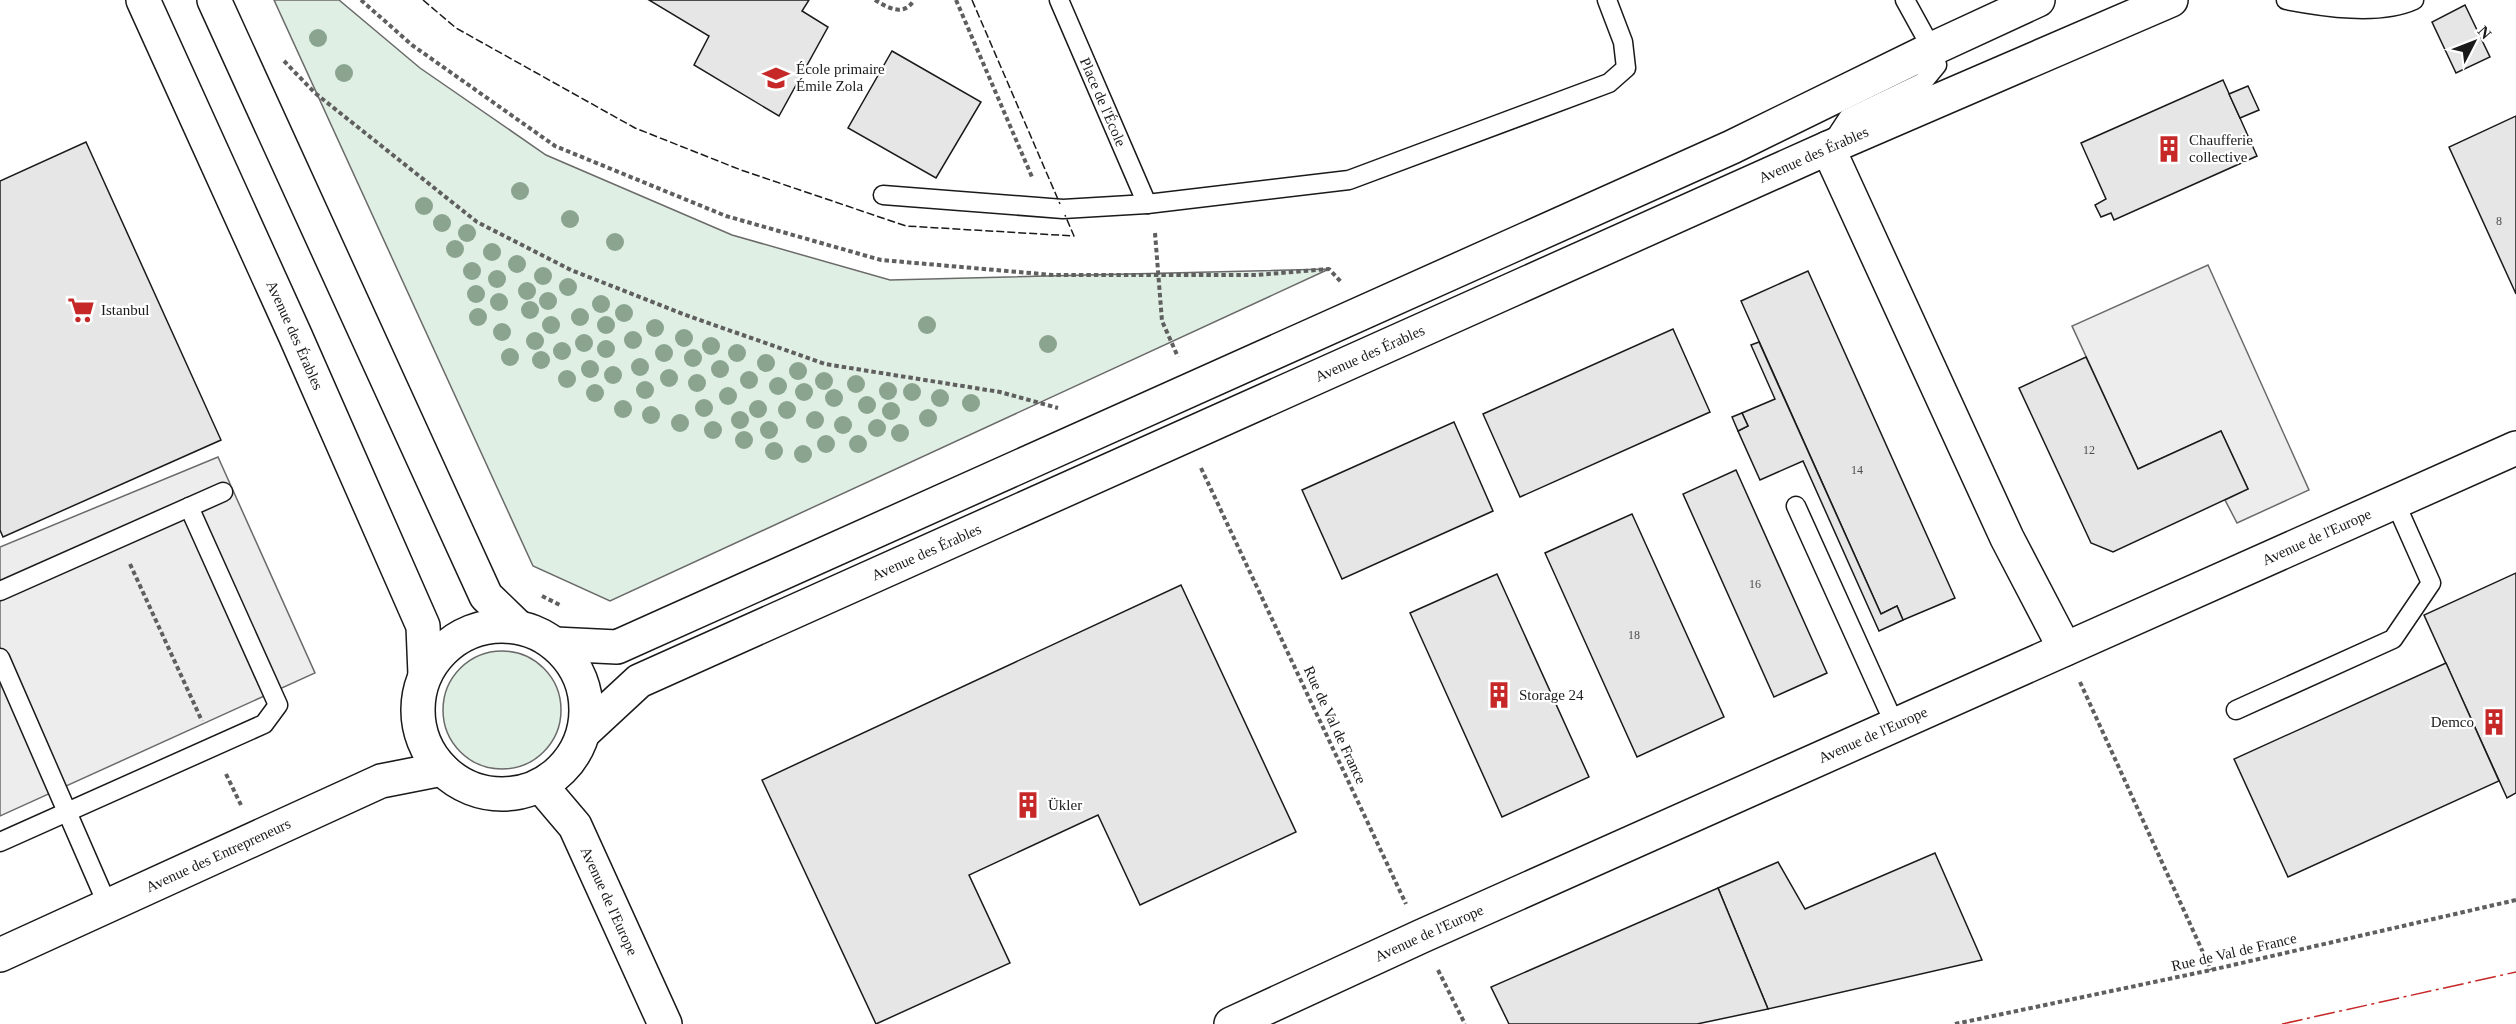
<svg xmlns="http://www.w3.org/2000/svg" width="2516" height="1024" viewBox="0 0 2516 1024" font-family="'Times New Roman',serif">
  <rect width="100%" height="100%" fill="#fff"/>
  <g fill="#e0efe3" stroke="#6a6a6a" stroke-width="1.5">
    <path d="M274 0H339L420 68 546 155 732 235 890 280 1329 269 610 601 533 566Z"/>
    <circle cx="502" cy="710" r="59"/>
  </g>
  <g fill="#ededed" stroke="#6a6a6a" stroke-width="1.5">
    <path d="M2208 265 2309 490 2237 523 2225 500 2248 489 2221 431 2138 469 2072 326Z"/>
    <path d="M218 457 315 673 0 816V547Z"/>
  </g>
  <g fill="#e6e6e6" stroke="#1a1a1a" stroke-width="1.5">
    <path d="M649 0H809L802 11 828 27 779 116 694 65 709 36Z"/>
    <path d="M2465 5 2490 57 2456 73 2432 22Z"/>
    <path d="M892 51 981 102 936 178 848 128Z"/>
    <path d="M2223 80 2257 156 2114 220 2111 213 2101 217 2095 205 2106 199 2081 143Z"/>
    <path d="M2248 86 2259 110 2240 118 2229 94Z"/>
    <path d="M2516 116V294L2449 147Z"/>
    <path d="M86 142 221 440 3 537 0 530V181Z"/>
    <path d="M1808 271 1955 598 1903 620 1897 606 1881 614 1741 301Z"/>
    <path d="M1673 329 1710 412 1520 497 1483 414Z"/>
    <path d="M1759 342 1881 614 1897 606 1903 620 1879 631 1803 461 1760 480 1738 431 1748 426 1742 413 1775 399 1751 345Z"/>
    <path d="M2086 357 2138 469 2221 431 2248 489 2113 552 2091 543 2019 388Z"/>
    <path d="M1742 413 1748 426 1738 431 1732 417Z"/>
    <path d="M1454 422 1493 511 1342 579 1302 490Z"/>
    <path d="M1736 470 1827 673 1774 697 1683 494Z"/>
    <path d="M1632 514 1724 717 1637 757 1545 553Z"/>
    <path d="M2516 573V793L2507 798 2424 615Z"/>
    <path d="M1497 574 1589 777 1502 817 1410 613Z"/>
    <path d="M1181 585 1296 832 1140 905 1098 815 969 875 1010 963 876 1024 762 780Z"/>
    <path d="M2446 663 2499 781 2288 877 2234 759Z"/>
    <path d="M1935 853 1982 960 1768 1009 1718 888 1778 862 1805 909Z"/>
    <path d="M1718 888 1768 1009 1697 1024H1509L1491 987Z"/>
  </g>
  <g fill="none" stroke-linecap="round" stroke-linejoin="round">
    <defs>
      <g id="service">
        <path id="s1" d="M1059 0 1147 204"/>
        <path d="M2286 0C2323 7 2379 16 2414 0"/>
        <path d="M1831 144 1848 118 1923 82 1937 65 1932 49 1905 0"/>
        <path d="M883 195 1063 209 1147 204 1349 180 1609 83 1626 68 1623 42 1607 0"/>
        <path d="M1796 506 1895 725"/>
        <path d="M0 591 223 492"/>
        <path d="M0 658 108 906"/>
        <path d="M2236 710 2393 639 2431 583 2395 502"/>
        <path d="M0 842 264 724 278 705 189 507"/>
      </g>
      <g id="minor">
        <path d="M1828 148 2007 538 2065 649"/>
        <path id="s2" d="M541 786 575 826 665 1024"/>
        <path id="s3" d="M0 955 381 781 442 769"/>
        <path id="s4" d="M1231 1024 1422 936 2516 448"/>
      </g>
      <g id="secondary">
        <path id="s5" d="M143 0 295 335 423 626 425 675"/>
        <path d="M214 0 486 596 518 627"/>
        <circle cx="502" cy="710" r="84"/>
        <path d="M555 644 617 647 1732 147 1932 49 2038 0"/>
        <path id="s6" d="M584 732 639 681 1828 148 2171 0"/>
      </g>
    </defs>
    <use href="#service" stroke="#1a1a1a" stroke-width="21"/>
    <use href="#minor" stroke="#1a1a1a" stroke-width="36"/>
    <use href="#secondary" stroke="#1a1a1a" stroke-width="36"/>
    <g stroke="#5f5f5f" stroke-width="4" stroke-dasharray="4.5 3" stroke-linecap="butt">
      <path d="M361 0 412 45 555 146 726 216 881 260 1053 275H1257L1329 269 1341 282"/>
      <path d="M875 0C888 8 904 17 914 0"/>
      <path d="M956 0 1032 177"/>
      <path d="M284 61 315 93 477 222 571 270 683 314 825 364 1000 392 1058 408"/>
      <path d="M1155 233 1162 321 1178 357"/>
      <path d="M1201 468 1406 904"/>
      <path d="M130 564 202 721"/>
      <path d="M542 596 562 606"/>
      <path d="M2080 682 2211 970"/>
      <path d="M226 774 241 805"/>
      <path d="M1438 970 1465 1024"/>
      <path d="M1955 1024 2211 970 2516 900"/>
    </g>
    <use href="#service" stroke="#fff" stroke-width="18"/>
    <use href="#minor" stroke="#fff" stroke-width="33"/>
    <use href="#secondary" stroke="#fff" stroke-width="33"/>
    <g stroke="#1a1a1a" stroke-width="1.5" stroke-dasharray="8 3" stroke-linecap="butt">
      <path d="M423 0 456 28 635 128 741 170 906 226 1074 236 1065 215"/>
      <path d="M972 0 1060 204"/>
    </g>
    <path stroke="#c62828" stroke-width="1.5" stroke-dasharray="21 4.5 3 4.5" stroke-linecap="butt" d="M2282 1024 2516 972"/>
  </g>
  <g fill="#8aa48f">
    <circle cx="318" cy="38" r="9"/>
    <circle cx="344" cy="73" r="9"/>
    <circle cx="520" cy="191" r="9"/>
    <circle cx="424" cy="206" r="9"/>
    <circle cx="570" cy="219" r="9"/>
    <circle cx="442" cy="223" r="9"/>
    <circle cx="467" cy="233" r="9"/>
    <circle cx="615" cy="242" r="9"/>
    <circle cx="455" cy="249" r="9"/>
    <circle cx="492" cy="252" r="9"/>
    <circle cx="517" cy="264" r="9"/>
    <circle cx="472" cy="271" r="9"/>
    <circle cx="543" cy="276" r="9"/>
    <circle cx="497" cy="279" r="9"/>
    <circle cx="568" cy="287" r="9"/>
    <circle cx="527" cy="291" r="9"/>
    <circle cx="476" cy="294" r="9"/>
    <circle cx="548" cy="301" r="9"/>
    <circle cx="499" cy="302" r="9"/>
    <circle cx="601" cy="304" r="9"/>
    <circle cx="530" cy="310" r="9"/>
    <circle cx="624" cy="313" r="9"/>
    <circle cx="478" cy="317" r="9"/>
    <circle cx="580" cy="317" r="9"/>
    <circle cx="551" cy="325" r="9"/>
    <circle cx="606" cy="325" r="9"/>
    <circle cx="927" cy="325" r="9"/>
    <circle cx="655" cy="328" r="9"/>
    <circle cx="502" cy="332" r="9"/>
    <circle cx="684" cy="338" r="9"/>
    <circle cx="633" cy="340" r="9"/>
    <circle cx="535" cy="341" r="9"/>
    <circle cx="584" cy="343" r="9"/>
    <circle cx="1048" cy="344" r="9"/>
    <circle cx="711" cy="346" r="9"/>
    <circle cx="606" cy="349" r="9"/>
    <circle cx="562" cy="351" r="9"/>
    <circle cx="664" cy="353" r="9"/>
    <circle cx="737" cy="353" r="9"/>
    <circle cx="510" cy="357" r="9"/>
    <circle cx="693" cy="358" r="9"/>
    <circle cx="541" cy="360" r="9"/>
    <circle cx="766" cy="363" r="9"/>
    <circle cx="640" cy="367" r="9"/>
    <circle cx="590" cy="369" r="9"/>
    <circle cx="720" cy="369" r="9"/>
    <circle cx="798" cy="371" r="9"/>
    <circle cx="613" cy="375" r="9"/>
    <circle cx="669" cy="378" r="9"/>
    <circle cx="567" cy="379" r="9"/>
    <circle cx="749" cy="380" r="9"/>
    <circle cx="824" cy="381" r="9"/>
    <circle cx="697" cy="383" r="9"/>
    <circle cx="856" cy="384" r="9"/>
    <circle cx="778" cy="386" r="9"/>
    <circle cx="645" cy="390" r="9"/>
    <circle cx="888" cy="391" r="9"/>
    <circle cx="804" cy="392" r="9"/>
    <circle cx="912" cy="392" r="9"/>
    <circle cx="595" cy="393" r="9"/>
    <circle cx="728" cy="396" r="9"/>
    <circle cx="834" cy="398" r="9"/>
    <circle cx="940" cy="398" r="9"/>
    <circle cx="971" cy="403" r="9"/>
    <circle cx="867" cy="405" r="9"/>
    <circle cx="704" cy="408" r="9"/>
    <circle cx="623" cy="409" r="9"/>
    <circle cx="758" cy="409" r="9"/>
    <circle cx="787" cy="410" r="9"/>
    <circle cx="891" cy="411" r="9"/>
    <circle cx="651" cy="415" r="9"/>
    <circle cx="928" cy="418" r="9"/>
    <circle cx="740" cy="420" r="9"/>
    <circle cx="815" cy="420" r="9"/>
    <circle cx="680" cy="423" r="9"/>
    <circle cx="843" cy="425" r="9"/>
    <circle cx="877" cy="428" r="9"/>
    <circle cx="713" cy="430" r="9"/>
    <circle cx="769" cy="430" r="9"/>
    <circle cx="900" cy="433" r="9"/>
    <circle cx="744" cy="440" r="9"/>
    <circle cx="826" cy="444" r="9"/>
    <circle cx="858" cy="444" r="9"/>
    <circle cx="774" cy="451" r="9"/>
    <circle cx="803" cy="454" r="9"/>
  </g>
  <defs>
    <symbol id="school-bare" viewBox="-9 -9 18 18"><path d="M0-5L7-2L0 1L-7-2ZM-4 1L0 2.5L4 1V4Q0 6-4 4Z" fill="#c62828" stroke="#fff" stroke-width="2.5" paint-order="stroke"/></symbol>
    <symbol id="building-bare" viewBox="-9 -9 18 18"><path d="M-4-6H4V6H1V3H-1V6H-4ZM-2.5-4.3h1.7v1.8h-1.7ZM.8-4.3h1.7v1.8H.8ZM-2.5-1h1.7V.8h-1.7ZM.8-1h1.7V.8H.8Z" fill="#c62828" stroke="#fff" stroke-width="2.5" paint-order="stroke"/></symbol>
    <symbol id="supermarket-bare" viewBox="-9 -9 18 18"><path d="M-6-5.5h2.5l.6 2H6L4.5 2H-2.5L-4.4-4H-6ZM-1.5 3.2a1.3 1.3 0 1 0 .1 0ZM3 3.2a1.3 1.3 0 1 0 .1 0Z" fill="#c62828" stroke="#fff" stroke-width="2.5" paint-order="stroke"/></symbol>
  </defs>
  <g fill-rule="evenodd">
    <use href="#school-bare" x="757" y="59" width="38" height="38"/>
    <use href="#building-bare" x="2150" y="130" width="38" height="38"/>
    <use href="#supermarket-bare" x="62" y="291" width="38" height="38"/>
    <use href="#building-bare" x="1480" y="676" width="38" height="38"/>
    <use href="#building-bare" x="2475" y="703" width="38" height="38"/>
    <use href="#building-bare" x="1009" y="786" width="38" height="38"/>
  </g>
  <g text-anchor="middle" stroke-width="4.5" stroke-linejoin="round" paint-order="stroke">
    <g font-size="12" fill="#4d4d4d">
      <text x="2499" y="225">8</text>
      <text x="2089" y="454">12</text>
      <text x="1857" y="474">14</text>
      <text x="1755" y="588">16</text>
      <text x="1634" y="639">18</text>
    </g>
    <g font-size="15" fill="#1a1a1a" stroke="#fff" text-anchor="start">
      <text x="796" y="74">École primaire<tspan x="796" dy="17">Émile Zola</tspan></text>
      <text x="2189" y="145">Chaufferie<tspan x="2189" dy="17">collective</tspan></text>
      <text x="101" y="315">Istanbul</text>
      <text x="1519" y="700">Storage 24</text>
      <text x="2474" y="727" text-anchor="end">Demco</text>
      <text x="1048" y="810">Ükler</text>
    </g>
    <g font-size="15" fill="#1a1a1a" stroke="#fff">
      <text dy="5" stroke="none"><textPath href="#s1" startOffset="111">Place de l'École</textPath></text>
      <text dy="5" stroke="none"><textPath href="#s6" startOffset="1362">Avenue des Érables</textPath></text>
      <text dy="5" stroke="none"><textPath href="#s5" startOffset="368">Avenue des Érables</textPath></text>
      <text dy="5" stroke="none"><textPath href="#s6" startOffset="876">Avenue des Érables</textPath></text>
      <text dy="5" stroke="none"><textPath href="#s4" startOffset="1190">Avenue de l'Europe</textPath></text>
      <text dy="5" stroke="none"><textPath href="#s6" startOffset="390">Avenue des Érables</textPath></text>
      <text transform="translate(1335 725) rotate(65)" y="5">Rue de Val de France</text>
      <text dy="5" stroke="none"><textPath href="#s4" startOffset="704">Avenue de l'Europe</textPath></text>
      <text dy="5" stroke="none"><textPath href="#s3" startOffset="240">Avenue des Entrepreneurs</textPath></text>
      <text dy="5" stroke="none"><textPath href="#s2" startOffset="135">Avenue de l'Europe</textPath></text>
      <text dy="5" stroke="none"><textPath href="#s4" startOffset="218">Avenue de l'Europe</textPath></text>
      <text transform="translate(2234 952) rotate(-13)" y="5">Rue de Val de France</text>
    </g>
  </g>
  <g transform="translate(2474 42) rotate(48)" stroke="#ffffff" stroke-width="4.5" paint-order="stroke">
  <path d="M0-4.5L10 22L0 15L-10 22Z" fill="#1a1a1a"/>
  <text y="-9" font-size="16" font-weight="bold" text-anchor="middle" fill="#1a1a1a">N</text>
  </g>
</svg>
